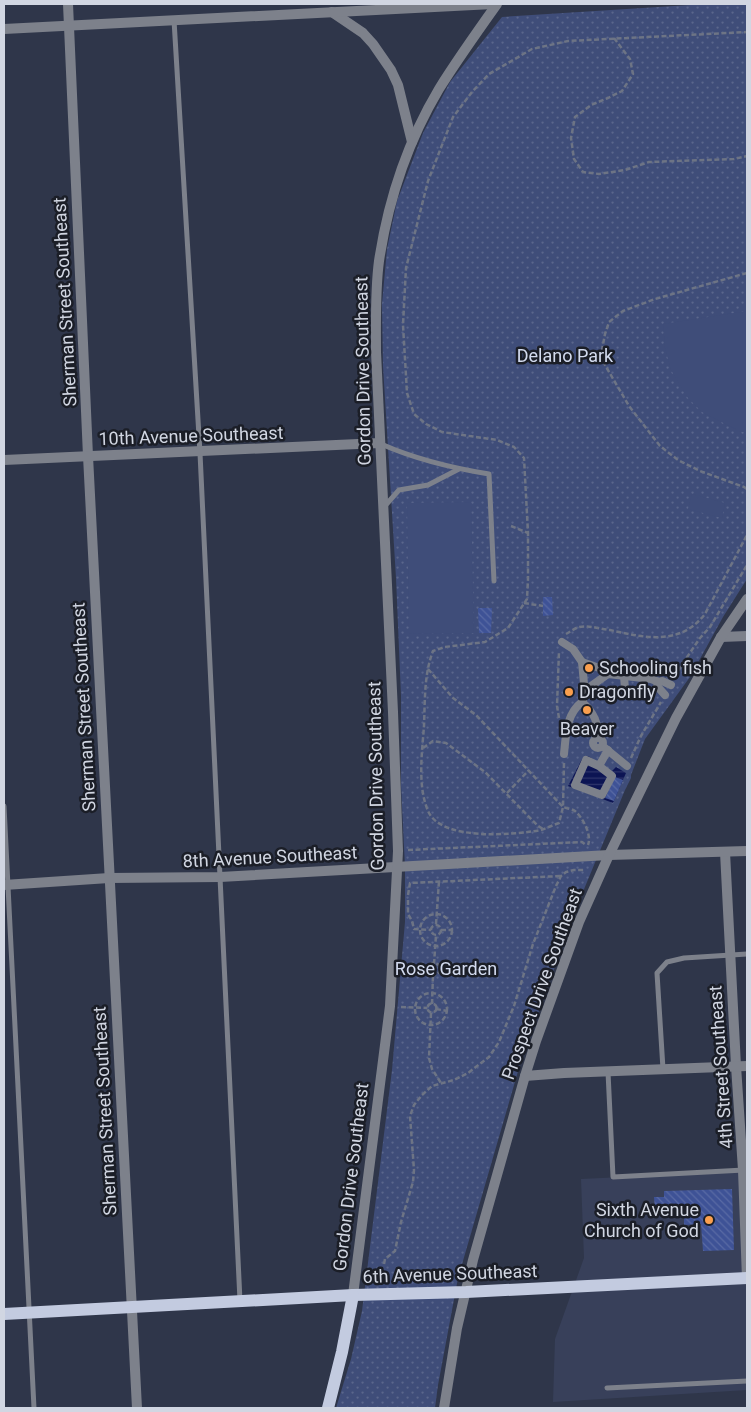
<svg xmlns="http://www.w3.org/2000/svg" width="751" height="1412" viewBox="0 0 751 1412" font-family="Roboto,sans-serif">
  <defs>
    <pattern id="green-dots" width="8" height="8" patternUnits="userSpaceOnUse" patternTransform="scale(1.25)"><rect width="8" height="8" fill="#3f4d79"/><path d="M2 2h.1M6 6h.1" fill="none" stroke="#5a668c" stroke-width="1.8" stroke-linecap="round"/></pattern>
    <pattern id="water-rules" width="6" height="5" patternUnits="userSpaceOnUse" patternTransform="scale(1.25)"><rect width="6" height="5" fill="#0c1453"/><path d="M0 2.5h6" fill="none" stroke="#2e356b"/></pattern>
    <pattern id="building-back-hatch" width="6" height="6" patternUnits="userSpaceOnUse" patternTransform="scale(1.25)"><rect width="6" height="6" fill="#3e5296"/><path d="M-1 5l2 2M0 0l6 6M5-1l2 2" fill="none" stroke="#596aa4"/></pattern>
  </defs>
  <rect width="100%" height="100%" fill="#2f364a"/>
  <path fill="#38405a" d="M747 1171V1390L553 1402 555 1339 584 1258 581 1179Z"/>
  <path fill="url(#green-dots)" d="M706 4H747V579L723 617 690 677 645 739 631 775V778L625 790 575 911 521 1061 458 1278 438 1385 435 1408H336L351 1359 362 1311 392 1070 405 922V867L401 785V696L396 578 383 366 382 304 387 249 397 201 423 133 450 82 502 17Z"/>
  <g fill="#3f4d79">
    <path d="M747 311V433L739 431 702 412 688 398 671 370 665 348 663 324Z"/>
    <path d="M692 494 725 503 722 518 688 509Z"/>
    <path d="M471 502 474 633 409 634 407 503Z"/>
  </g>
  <path fill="url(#water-rules)" d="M588 756 612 771 616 767 626 773 613 803 568 786 582 759Z"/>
  <g fill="url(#building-back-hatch)">
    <path d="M543 597H552L553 615 543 616Z"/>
    <path d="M478 608H492L491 633H479Z"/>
    <path d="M615 777 623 780 614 801 605 798Z"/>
    <path d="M732 1189 734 1250 703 1251 701 1224 684 1225V1215L665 1216V1209L655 1210 654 1197H664V1191Z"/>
  </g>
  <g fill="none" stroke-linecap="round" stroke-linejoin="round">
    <g stroke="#6d7485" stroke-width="2.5" stroke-dasharray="5 2.5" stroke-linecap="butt">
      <path d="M614 38 630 59 633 74 622 91 608 98 591 105 575 117 571 138 574 159 583 172 599 174 625 170 649 162 734 159 747 156"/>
      <path d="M747 273 655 299 623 311 609 322 605 334 602 350 605 365 629 406 660 446 678 460 700 471 744 487 747 489"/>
      <path d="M511 526 528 533"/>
      <path d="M524 603 543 606"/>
      <path d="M566 634C570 632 575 628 579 627 589 625 600 629 610 630 645 638 680 646 705 614L747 535"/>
      <path d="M428 669 453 698 476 715 563 807C566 808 572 809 575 811 583 818 592 835 588 845"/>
      <path d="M675 677 683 663 700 638 710 627 747 565"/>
      <path d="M559 718 557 706 559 651"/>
      <path d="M423 748 433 741 446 743 485 772 538 826 543 829"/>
      <path d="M631 758 641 736 661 702"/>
      <path d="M564 763 563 807 559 823C553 825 547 828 541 830 514 835 444 841 429 813 417 788 422 753 424 726 425 701 424 674 433 651L445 647 485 642 508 628 527 599 528 579V533L524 458 514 447 497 440 442 432 426 424 414 414 407 393 403 325 406 268 428 181 453 117 472 92 489 74 532 49 568 41 747 32"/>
      <path d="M507 793 529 770"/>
      <path d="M408 850 582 842 586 845"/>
      <path d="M408 895 410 883 561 876"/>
      <path d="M408 900V914L412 921 414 929 431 930"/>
      <circle cx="436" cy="930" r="16"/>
      <path d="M436 924 439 881"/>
      <circle cx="436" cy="930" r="5"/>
      <path d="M441 930H452"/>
      <circle cx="434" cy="969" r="6"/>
      <path d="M434 964 436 935"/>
      <path d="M419 968 428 969"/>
      <path d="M440 970 458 971"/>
      <circle cx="431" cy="1009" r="16"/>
      <circle cx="432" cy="1008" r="4.5"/>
      <path d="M432 1004 433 975"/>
      <path d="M401 1007 427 1008"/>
      <path d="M436 1009 447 1011"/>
      <path d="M431 1013 429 1058 432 1069 441 1083"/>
      <path d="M384 1264 385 1259 395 1251 401 1222 413 1182 414 1170 410 1116 414 1105 422 1095 432 1086 454 1080 468 1073 489 1057 499 1042 514 1006 533 944 556 886 561 876 566 872 574 870H585"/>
    </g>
    <g stroke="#7d818b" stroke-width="5">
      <path d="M174 20 200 453 240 1301"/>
      <path d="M381 444C415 459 452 468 489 474L494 581"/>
      <path d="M384 507 399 490 428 485 459 469"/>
      <path d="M4 806 34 1408"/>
      <path d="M663 1069 657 973 667 962 684 958 747 954"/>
      <path d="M608 1072 613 1177 744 1170"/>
      <path d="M607 1388 747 1381"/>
    </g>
    <g stroke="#7d818b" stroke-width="8">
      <path d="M562 642 573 649 582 662 605 670 608 674"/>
      <path d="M582 662 584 684 586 692"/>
      <path d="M624 676 625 689"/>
      <path d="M659 682 662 681 671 685"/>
      <circle cx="598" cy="743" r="5"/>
      <path d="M598 738C599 724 593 711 582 702L586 692 591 686 608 674 651 679 659 682 657 686 665 695"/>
      <path d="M605 748 627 766"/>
      <path d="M564 754C566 735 566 714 582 702"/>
      <path d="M599 766 586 760 575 785 602 795 612 776 599 766 608 750"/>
    </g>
    <g stroke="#7d818b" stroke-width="10">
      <path d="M68 4 88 456 137 1408"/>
      <path d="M332 12 363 33 373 44 391 70 398 85 412 142"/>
      <path d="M4 460 380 443"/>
      <path d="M721 637 747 636"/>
      <path d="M725 852 736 1066 743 1170 747 1279"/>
      <path d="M4 885 109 878 220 877 609 855 747 851"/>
      <path d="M525 1076 564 1073 747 1066"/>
      <path d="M444 1408 457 1328 473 1260 525 1076 536 1041 579 922 609 855 676 718 721 637 747 599"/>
    </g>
    <g stroke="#7d818b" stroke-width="10">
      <path d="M4 29 493 4"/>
      <path d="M353 1295 390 1006 398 851 393 712 376 352C376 322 375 291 379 261 388 201 408 141 439 89 457 60 477 32 497 4"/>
    </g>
    <g stroke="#c3cbe0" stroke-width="12">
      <path d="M4 1314 353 1295 466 1292 747 1278"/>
      <path d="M328 1408 342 1352 353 1295"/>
    </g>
  </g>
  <g fill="#fa9f4e" stroke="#1b1e27" stroke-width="2">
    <circle cx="589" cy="668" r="5"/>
    <circle cx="569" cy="692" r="5"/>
    <circle cx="587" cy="710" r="5"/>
    <circle cx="709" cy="1220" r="5"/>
  </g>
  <g text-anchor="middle" stroke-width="5" stroke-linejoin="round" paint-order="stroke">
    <g font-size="18" fill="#d1d6e2" stroke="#1b1e27">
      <text transform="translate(65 302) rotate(-93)" y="6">Sherman Street Southeast</text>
      <text transform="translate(363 371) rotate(-91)" y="6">Gordon Drive Southeast</text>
      <text transform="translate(191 436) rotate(-2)" y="6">10th Avenue Southeast</text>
      <text transform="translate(84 707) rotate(-93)" y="6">Sherman Street Southeast</text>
      <text transform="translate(376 776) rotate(-91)" y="6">Gordon Drive Southeast</text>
      <text transform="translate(270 857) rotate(-3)" y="6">8th Avenue Southeast</text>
      <text transform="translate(542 984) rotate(-70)" y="6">Prospect Drive Southeast</text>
      <text transform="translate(721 1067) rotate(-94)" y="6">4th Street Southeast</text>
      <text transform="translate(105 1111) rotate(-93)" y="6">Sherman Street Southeast</text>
      <text transform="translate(351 1177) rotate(-83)" y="6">Gordon Drive Southeast</text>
      <text transform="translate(450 1274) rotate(-2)" y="6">6th Avenue Southeast</text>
    </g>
    <g font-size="18" fill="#d3dbef" stroke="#1b1e27">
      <text x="565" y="362">Delano Park</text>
      <text x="446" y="975">Rose Garden</text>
    </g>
    <g font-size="18" fill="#d1d6e2" stroke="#1b1e27" text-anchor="start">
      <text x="599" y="674">Schooling fish</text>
      <text x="579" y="698">Dragonfly</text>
      <text x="587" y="735" text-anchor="middle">Beaver</text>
      <text x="699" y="1216" text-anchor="end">Sixth Avenue<tspan x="699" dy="21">Church of God</tspan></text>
    </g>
  </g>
  <rect width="751" height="1412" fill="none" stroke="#d1d6e2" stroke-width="10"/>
</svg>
